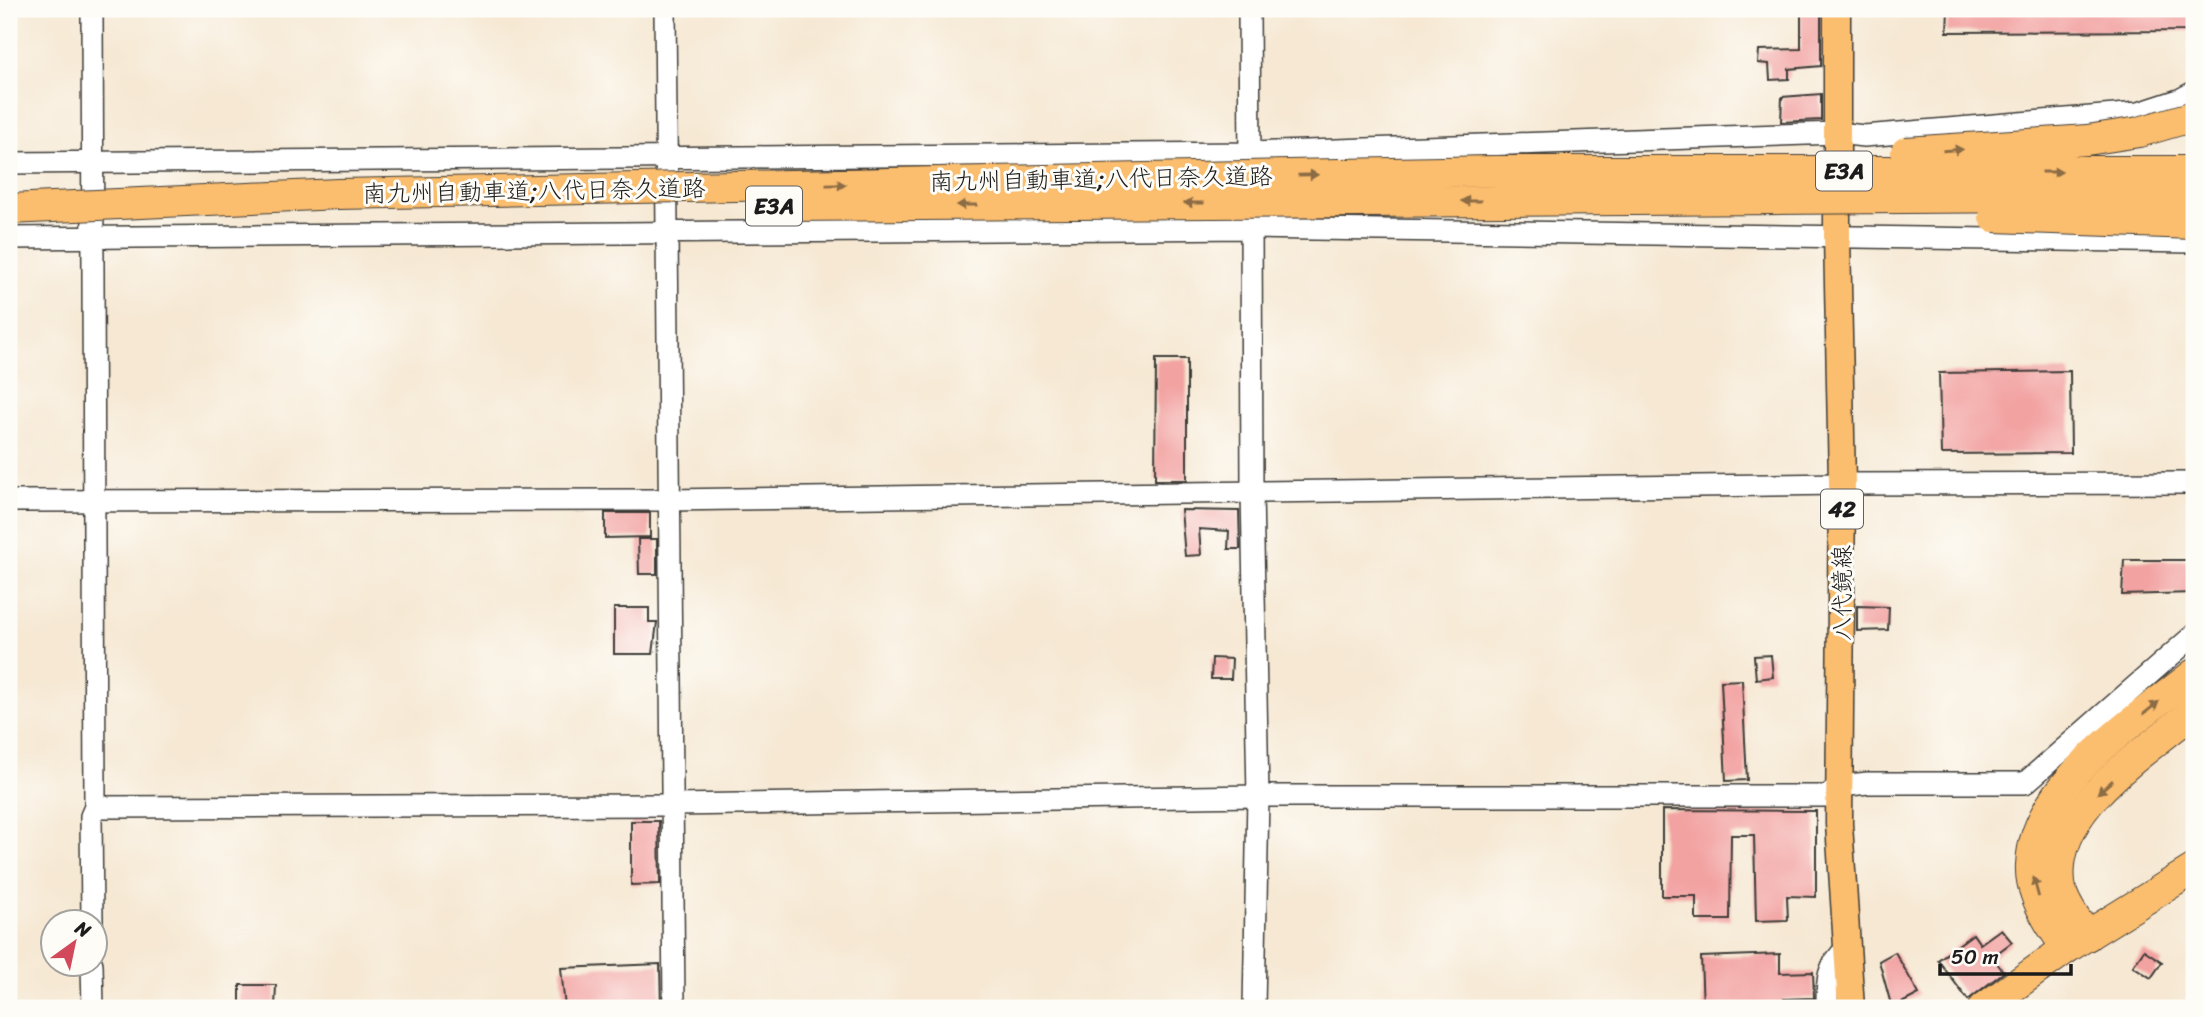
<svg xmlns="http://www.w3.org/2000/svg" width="2203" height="1017" viewBox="0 0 2203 1017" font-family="Sriracha,'Klee One',sans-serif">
  <rect width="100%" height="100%" fill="#fdfcf7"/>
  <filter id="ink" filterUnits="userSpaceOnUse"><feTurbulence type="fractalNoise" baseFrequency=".0143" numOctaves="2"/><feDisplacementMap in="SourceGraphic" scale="14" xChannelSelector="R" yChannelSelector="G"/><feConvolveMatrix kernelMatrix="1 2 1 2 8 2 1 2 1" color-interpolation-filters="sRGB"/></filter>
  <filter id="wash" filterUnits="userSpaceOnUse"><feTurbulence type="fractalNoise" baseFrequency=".00686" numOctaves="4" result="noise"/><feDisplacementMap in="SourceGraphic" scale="28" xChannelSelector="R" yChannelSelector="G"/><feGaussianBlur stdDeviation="1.57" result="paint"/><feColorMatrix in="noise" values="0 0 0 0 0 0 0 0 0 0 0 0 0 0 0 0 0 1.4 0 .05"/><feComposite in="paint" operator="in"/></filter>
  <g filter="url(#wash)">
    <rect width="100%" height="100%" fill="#f6e8d3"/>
    <g id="blocks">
      <g fill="#f2a2a1">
        <path d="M1801 9H1821V66L1789 69V79L1770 80 1769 64 1758 63 1759 50 1801 49Z"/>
        <path d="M1948 9H2194V31L1947 32Z"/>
        <path d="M1821 94V120L1781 122 1782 97Z"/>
        <path d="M1156 359H1187V480H1155Z"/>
        <path d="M2070 371 2071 453 1941 454 1939 373Z"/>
        <path d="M1181 510 1239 511 1240 549H1228L1229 531 1199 529 1201 555 1185 556Z"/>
        <path d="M605 513H650V537L605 538Z"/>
        <path d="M638 539H657V574H639Z"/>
        <path d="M2124 560H2194L2193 593 2122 595Z"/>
        <path d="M1857 606 1889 607 1888 630 1857 631Z"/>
        <path d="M614 608H649V622H657L653 654H614Z"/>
        <path d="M1771 655 1773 677 1756 679 1754 656Z"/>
        <path d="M1212 658 1232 659 1231 679H1211Z"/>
        <path d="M1742 680 1747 780 1726 781 1721 681Z"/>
        <path d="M1662 810 1816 811V897L1787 896 1788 920 1756 921 1754 835H1731L1730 920H1696V896H1662Z"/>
        <path d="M631 821H659L660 884 631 885Z"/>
        <path d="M2001 929 2012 942 1992 957 2004 972 1968 1000 1938 960 1973 934 1980 944Z"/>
        <path d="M2144 950 2162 962 2151 978 2133 966Z"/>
        <path d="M1895 952 1919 994 1892 1008 1879 961Z"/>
        <path d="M1780 954V973L1813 972 1814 998 1784 999 1785 1008H1703L1701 957Z"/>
        <path d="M660 964 661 1008H565L561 968Z"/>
        <path d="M240 985H276L275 1008H240Z"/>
      </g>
    </g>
  </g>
  <g filter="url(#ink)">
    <use href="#blocks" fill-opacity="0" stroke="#3d3b37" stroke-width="2"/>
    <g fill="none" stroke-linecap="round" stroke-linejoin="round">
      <defs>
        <g id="minor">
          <path d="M92 9 95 807 91 816 92 922"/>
          <path d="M665 9 674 1008"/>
          <path d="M1249 9 1250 166"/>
          <path d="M9 163 1250 153 1838 133 1864 136 2139 113 2179 100 2194 92"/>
          <path d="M1251 216 1252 492 1258 796 1254 1008"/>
          <path d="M9 238 1252 228 2194 242"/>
          <path d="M9 501 668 500 1842 484 2194 483"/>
          <path d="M95 807 674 805 1258 796H1827L1840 786 1868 783H2025L2194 635"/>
          <path d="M92 964 93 1008"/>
          <path d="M1827 1008C1827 981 1826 967 1847 948"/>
        </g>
        <path id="major" d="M1837 9V235L1842 484 1839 824 1851 1008"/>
        <g id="highway">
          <path d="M2087 936C2078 922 2064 905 2061 889 2046 812 2142 755 2194 711"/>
          <path d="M2067 948C2050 926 2029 893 2031 865 2034 783 2137 720 2194 674"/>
          <path d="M1984 1008 2067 948 2194 869"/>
        </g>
      </defs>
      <use href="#minor" stroke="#3d3b37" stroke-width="24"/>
      <use href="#major" stroke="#3d3b37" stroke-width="29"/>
      <use href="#highway" stroke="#3d3b37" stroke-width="32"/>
      <use href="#minor" stroke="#fff" stroke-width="21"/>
      <use href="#major" stroke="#fbbd6e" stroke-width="26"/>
      <use href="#highway" stroke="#fbbd6e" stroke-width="30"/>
      <defs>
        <g id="highway-bridge">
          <path d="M1906 152 2087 140 2139 132 2194 116"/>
          <path d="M788 206 2194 196"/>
          <path d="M9 209 338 194 1493 171H2194"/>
          <path d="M1994 217 2194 224"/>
        </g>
      </defs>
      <use href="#highway-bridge" stroke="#3d3b37" stroke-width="32" stroke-linecap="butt"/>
      <use href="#highway-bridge" stroke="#fbbd6e" stroke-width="30"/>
    </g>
    <defs><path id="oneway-solid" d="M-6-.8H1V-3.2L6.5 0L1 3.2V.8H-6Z" transform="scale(1.75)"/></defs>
    <g fill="#8c6c45">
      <use href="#oneway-solid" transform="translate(1953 150) rotate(-4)"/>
      <use href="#oneway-solid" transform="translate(2052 172)"/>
      <use href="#oneway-solid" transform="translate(1308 175) rotate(-1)"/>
      <use href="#oneway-solid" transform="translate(836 185) rotate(-1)"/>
      <use href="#oneway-solid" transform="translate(1471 201) rotate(180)"/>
      <use href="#oneway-solid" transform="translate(1194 203) rotate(180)"/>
      <use href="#oneway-solid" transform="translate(967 205) rotate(180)"/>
      <use href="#oneway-solid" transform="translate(2151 708) rotate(-39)"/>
      <use href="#oneway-solid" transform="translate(2105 787) rotate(139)"/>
      <use href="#oneway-solid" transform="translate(2036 887) rotate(-105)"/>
    </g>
  </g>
  <g text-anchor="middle" stroke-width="6" stroke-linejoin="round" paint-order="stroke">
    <g fill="#fdfcf7" stroke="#605f5e" stroke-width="2">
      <rect x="1816" y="151.5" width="56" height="39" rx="5"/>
      <rect x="746" y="186.5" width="56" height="39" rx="5"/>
      <rect x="1821" y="489.5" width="42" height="39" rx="5"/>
    </g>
    <g font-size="23" font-weight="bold" fill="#1c1c1c">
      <text x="1844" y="179">E3A</text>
      <text x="774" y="214">E3A</text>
      <text x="1842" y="517">42</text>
    </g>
    <g font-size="24" fill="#1c1c1c" stroke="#fdfcf7">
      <text transform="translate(1101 179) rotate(-1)" y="8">南九州自動車道;八代日奈久道路</text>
      <text transform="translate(534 191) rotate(-1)" y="8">南九州自動車道;八代日奈久道路</text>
      <text transform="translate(1842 593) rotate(-90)" y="8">八代鏡線</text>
    </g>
  </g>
  <rect width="2203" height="1017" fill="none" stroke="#fdfcf7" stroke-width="35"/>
  <g transform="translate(74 943) rotate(33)"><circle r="33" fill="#fdfcf7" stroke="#a3a29f" stroke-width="2"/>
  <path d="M0-5L12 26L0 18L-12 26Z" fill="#d1495b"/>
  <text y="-10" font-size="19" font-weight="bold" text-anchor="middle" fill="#1c1c1c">N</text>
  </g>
  <path d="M1940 964v10h131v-10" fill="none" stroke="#1c1c1c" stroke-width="3.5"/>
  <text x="1951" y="964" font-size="21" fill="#1c1c1c" stroke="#fdfcf7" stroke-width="5" paint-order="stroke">50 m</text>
</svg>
